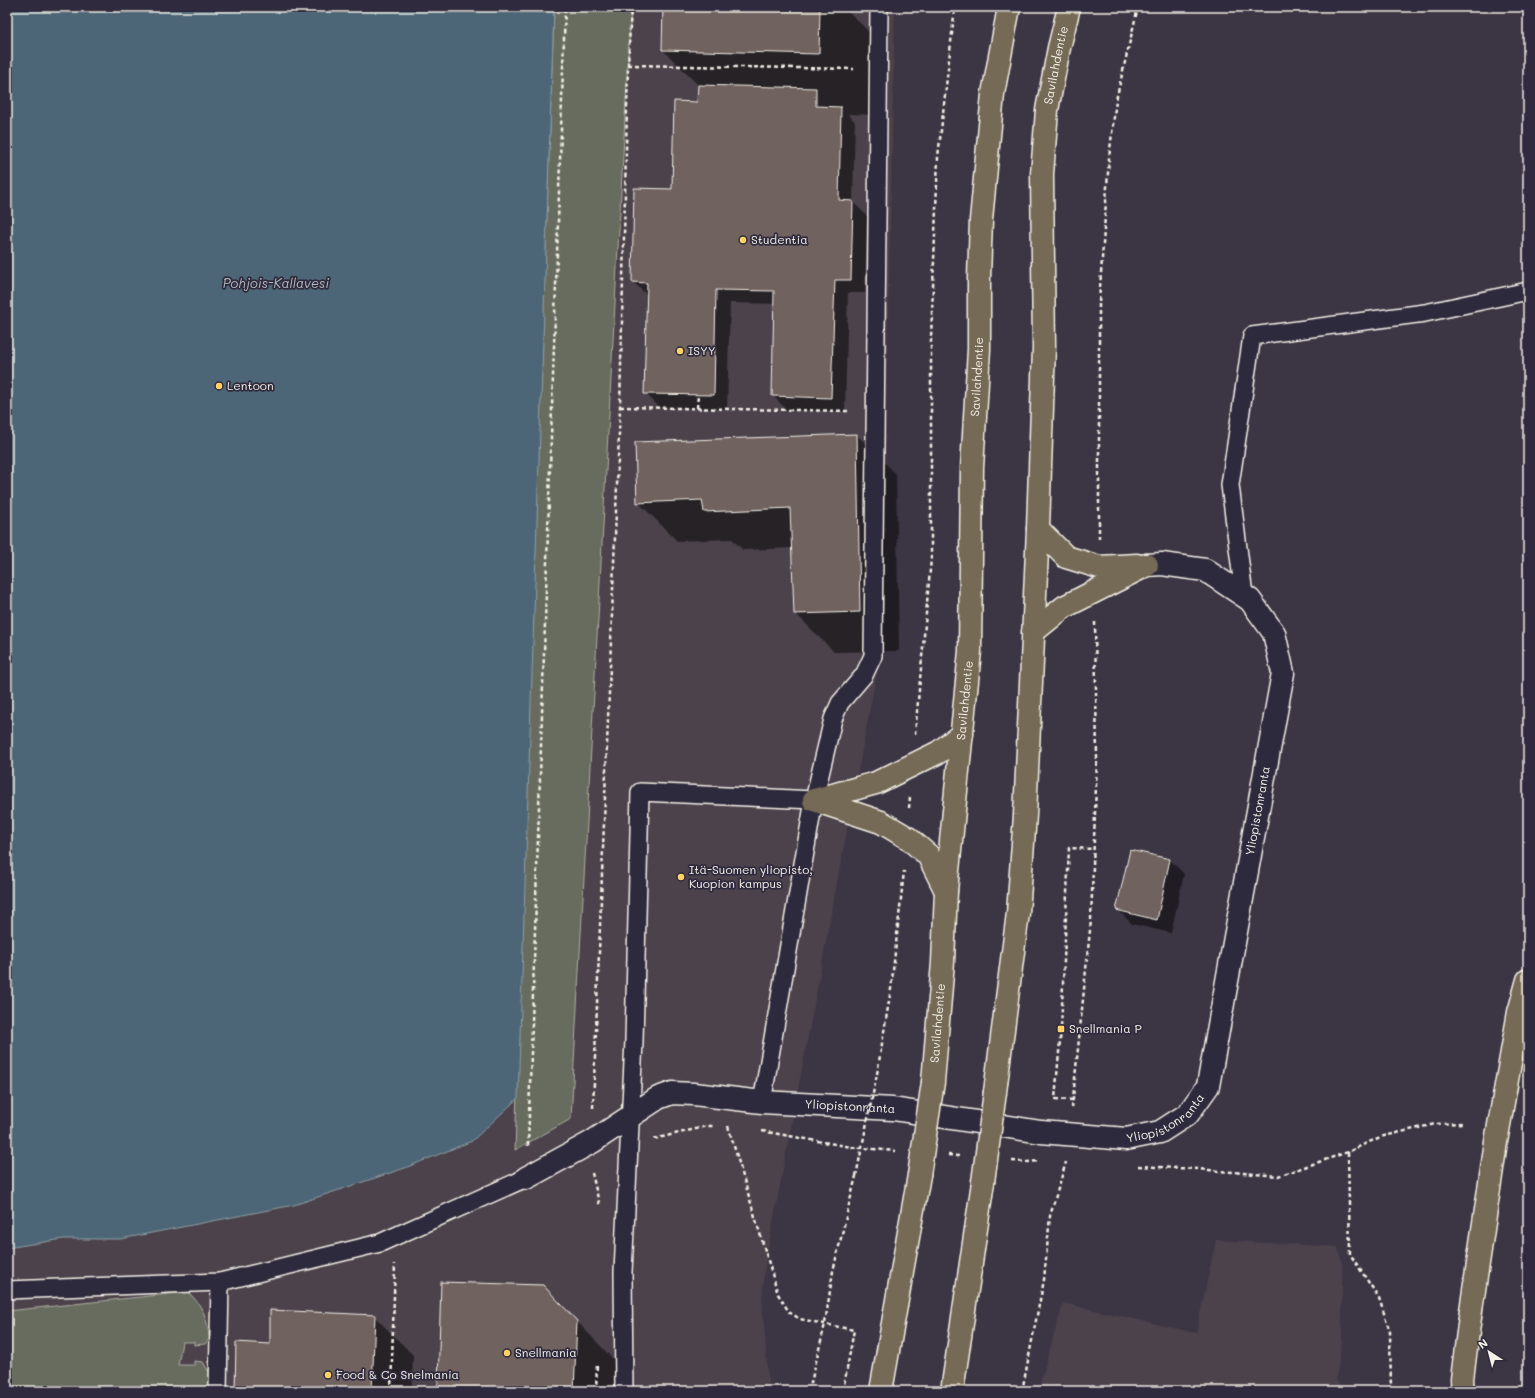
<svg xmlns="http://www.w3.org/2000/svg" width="1535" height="1398" viewBox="0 0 1535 1398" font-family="Mali,sans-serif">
  <rect width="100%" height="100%" fill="#3c3544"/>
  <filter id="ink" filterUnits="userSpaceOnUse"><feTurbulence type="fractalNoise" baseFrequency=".025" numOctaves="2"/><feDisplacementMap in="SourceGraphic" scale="8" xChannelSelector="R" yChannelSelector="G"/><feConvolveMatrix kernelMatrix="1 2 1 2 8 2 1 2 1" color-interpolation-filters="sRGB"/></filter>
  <g filter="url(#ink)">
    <g fill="#4c424c">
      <path d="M554 7H895L886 411 885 564 880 655 765 1265 762 1298 769 1391H7V1248L63 1239H121L294 1205 405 1168 472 1141 517 1098Z"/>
      <path d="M1216 1240 1338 1247 1342 1261V1342L1336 1380 1345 1391H1038L1063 1303 1196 1333Z"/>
    </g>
    <g fill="#676c5e" stroke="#aeaea3">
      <path d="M554 7H631L571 1119 515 1150Z"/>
      <path d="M188 1292C203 1306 208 1319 209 1339L205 1344 194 1345V1342H182L178 1365H194V1361L203 1362 209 1372V1391H7V1311Z"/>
    </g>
    <path fill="#4d6677" stroke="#909ea4" d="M7 7H554L518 1098 472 1141 405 1168 294 1205 121 1239H63L7 1248Z"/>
    <g fill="#0007">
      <path d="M664 7H844L882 45 880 115 848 114 855 122 853 202 867 216 865 293H848L845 411 787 410 773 396 775 304 730 303 727 409 659 407 645 393 648 296 633 282 673 190 698 103 699 86 663 50Z"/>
      <path d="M857 435 896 474 899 651 834 652 795 613 793 548 743 550 732 539 677 541 638 502Z"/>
      <path d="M1170 860 1184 874 1171 933 1132 924 1118 910Z"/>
      <path d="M543 1286 615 1361 614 1391H433Z"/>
      <path d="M374 1316 413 1355 412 1391H236L271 1345Z"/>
    </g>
    <g fill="#70625e" stroke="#f4f1e8">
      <path d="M663 7H820L819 54 662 50Z"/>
      <path d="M698 85 816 88V106L841 107 839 200 853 201 851 280H835L831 398 772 396 774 291 716 290 714 395 644 394 647 283 632 282 634 188 672 189 674 101 697 102Z"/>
      <path d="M857 434 860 612 794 614 790 508 704 512 702 500 637 503 635 442Z"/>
      <path d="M1130 850 1170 859 1157 920 1116 910Z"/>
      <path d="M441 1282 543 1285 577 1321 574 1391H431L438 1384Z"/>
      <path d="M270 1310 375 1315 372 1391H235L236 1342 270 1344Z"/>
    </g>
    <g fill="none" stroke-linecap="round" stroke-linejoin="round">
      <defs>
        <g id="lane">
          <path d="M1244 595 1230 485 1252 336 1425 313 1528 291"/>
          <path d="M762 1102 814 800 833 719 840 703 864 675 873 656 879 7"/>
          <path d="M7 1290 220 1282 380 1243 526 1178"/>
          <path d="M218 1391 220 1282"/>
          <path d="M624 1391 623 1272 634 1041 640 792 814 800"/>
        </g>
        <g id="street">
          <path id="s1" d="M526 1178 592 1142 658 1098 672 1093 694 1094 762 1102 893 1109 1041 1132 1126 1139 1160 1132 1188 1114 1208 1086 1283 673 1274 633 1250 600 1205 570 1162 564 1147 565"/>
        </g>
        <g id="primary">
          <path d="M1038 529 1066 557 1099 567 1137 565"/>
          <path d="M1033 632 1064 607 1147 565"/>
          <path d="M814 800 881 822 908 838 928 855 946 891"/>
          <path d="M814 800 876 783 939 752 962 734"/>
          <path id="s2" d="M933 1082 943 962 946 891 970 651 972 468 979 349V278L981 220 993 94 1009 7"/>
          <path id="s3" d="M995 1092 1018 913 1025 815 1038 529 1044 347 1042 174 1047 110 1059 48 1069 7"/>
          <path d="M881 1391 919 1175"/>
          <path d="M952 1391 983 1182"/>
        </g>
        <path id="highway" d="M1463 1391 1462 1379 1469 1324 1496 1142 1519 1012 1528 980"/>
      </defs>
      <use href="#lane" stroke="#f4f1e8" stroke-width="20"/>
      <use href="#street" stroke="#f4f1e8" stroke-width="25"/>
      <use href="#primary" stroke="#f4f1e8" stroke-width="25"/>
      <use href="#highway" stroke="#f4f1e8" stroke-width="25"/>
      <g stroke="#f4f1e8" stroke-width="2.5" stroke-dasharray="4 3" stroke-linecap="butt">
        <path d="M628 65 854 69"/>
        <path d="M620 407 851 411"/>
        <path d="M697 408 698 395"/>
        <path d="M1099 539V302L1109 158 1116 100 1138 7"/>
        <path d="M915 734 931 559V338L938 157 955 7"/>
        <path d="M909 808 910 797"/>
        <path d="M877 1074 891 989 904 871"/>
        <path d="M1073 1100 1055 1099 1061 1029 1069 848 1094 849"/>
        <path d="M593 1108 620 407 628 65 631 7"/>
        <path d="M1072 1108 1091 920 1097 759 1095 622"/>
        <path d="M728 1126 778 1294 789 1312 800 1319 854 1330 843 1391"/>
        <path d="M762 1131 851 1147 896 1151"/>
        <path d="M654 1139 708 1126H714"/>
        <path d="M528 1146 565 7"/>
        <path d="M1348 1152 1350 1254 1379 1298 1390 1332 1391 1391"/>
        <path d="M948 1155 959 1156"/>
        <path d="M1012 1161 1028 1162 1039 1161"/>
        <path d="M1138 1166 1197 1169 1278 1176 1348 1152 1380 1137 1435 1124 1462 1123"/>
        <path d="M592 1173 600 1207"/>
        <path d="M391 1391 395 1264"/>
        <path d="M596 1391 597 1363"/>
        <path d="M809 1391 825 1324 833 1271 856 1176"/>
        <path d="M1022 1391 1044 1280 1050 1216 1066 1162"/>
      </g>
      <use href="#lane" stroke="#2f2a3d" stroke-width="17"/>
      <use href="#street" stroke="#2f2a3d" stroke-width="22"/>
      <use href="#primary" stroke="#756a55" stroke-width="22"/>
      <use href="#highway" stroke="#756a55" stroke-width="22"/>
      <defs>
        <g id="primary-bridge">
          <path d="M919 1175 933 1082"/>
          <path d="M983 1182 995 1092"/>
        </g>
      </defs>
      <use href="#primary-bridge" stroke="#f4f1e8" stroke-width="25" stroke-linecap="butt"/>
      <path stroke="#f4f1e8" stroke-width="2.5" stroke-dasharray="4 3" stroke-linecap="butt" d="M856 1176 877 1074"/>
      <use href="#primary-bridge" stroke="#756a55" stroke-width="22"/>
    </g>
  </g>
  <g fill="#ffd166" stroke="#2f2a3d" stroke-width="1.5">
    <circle cx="743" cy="240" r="4"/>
    <circle cx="680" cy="351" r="4"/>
    <circle cx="219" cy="386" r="4"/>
    <circle cx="681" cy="877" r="4"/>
    <rect x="1057" y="1025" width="8" height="8" rx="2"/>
    <circle cx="507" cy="1353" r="4"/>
    <circle cx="328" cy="1375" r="4"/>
  </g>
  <g text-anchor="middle" stroke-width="3.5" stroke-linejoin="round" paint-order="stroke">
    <g font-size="12" fill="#f4f1e8" stroke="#2f2a3d">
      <text dy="4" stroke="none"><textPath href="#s3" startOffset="1030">Savilahdentie</textPath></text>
      <text dy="4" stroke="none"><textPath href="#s2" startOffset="707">Savilahdentie</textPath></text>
      <text dy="4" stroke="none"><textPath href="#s2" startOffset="383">Savilahdentie</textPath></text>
      <text dy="4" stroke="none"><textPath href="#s1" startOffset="1008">Yliopistonranta</textPath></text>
      <text dy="4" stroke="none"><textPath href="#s2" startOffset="59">Savilahdentie</textPath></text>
      <text dy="4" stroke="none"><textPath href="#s1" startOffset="348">Yliopistonranta</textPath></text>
      <text dy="4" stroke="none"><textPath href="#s1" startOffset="672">Yliopistonranta</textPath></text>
    </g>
    <g font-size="12" fill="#f4f1e8" stroke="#2f2a3d" text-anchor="start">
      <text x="751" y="244">Studentia</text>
      <text x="688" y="355">ISYY</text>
      <text x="227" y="390">Lentoon</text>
      <text x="689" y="874">Itä-Suomen yliopisto,<tspan x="689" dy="14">Kuopion kampus</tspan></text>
      <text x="1069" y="1033">Snellmania P</text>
      <text x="515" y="1357">Snellmania</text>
      <text x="336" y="1379">Food &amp; Co Snelmania</text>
    </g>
    <g font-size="13" font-style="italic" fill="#b1b9bb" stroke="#2f2a3d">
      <text x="276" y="288">Pohjois-Kallavesi</text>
    </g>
  </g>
  <rect width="1535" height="1398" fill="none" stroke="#2f2a3d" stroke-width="24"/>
  <rect x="12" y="12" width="1511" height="1374" fill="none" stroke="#f4f1e8" stroke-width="1.5" filter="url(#ink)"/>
  <g transform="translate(1489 1352) rotate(324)" stroke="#2f2a3d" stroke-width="3" paint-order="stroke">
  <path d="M0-3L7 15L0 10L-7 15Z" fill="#f4f1e8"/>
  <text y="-6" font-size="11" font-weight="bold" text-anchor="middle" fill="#f4f1e8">N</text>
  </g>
</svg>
